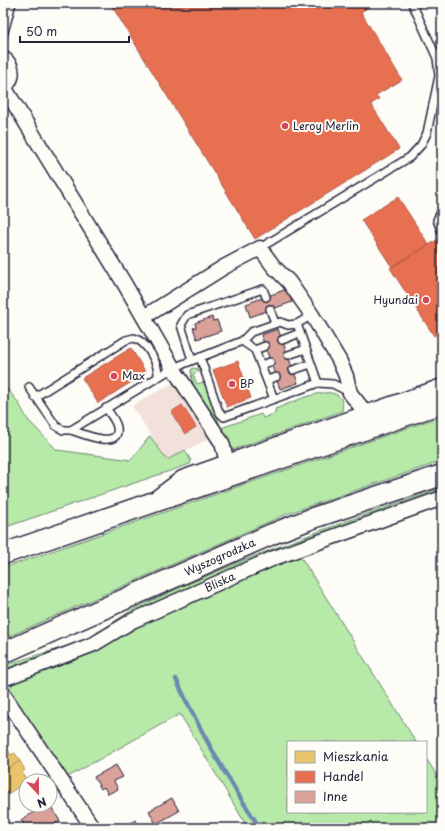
<svg xmlns="http://www.w3.org/2000/svg" width="445" height="831" viewBox="0 0 445 831" font-family="'Playpen Sans',sans-serif">
  <rect width="100%" height="100%" fill="#fdfcf7"/>
  <filter id="ink" filterUnits="userSpaceOnUse"><feTurbulence type="fractalNoise" baseFrequency=".025" numOctaves="2"/><feDisplacementMap in="SourceGraphic" scale="8" xChannelSelector="R" yChannelSelector="G"/><feConvolveMatrix kernelMatrix="1 2 1 2 8 2 1 2 1" color-interpolation-filters="sRGB"/></filter>
  <g filter="url(#ink)">
    <path fill="#f2e1da" d="M174 382 212 437 167 460 132 406Z"/>
    <g fill="#b7e9a9" stroke="#6c8672">
      <path d="M193 368 198 369 200 371 193 374 197 384 204 382 221 428 261 414 263 418 276 413 275 409C290 404 331 382 341 399 343 403 343 407 342 411L230 451C217 428 191 396 191 370Z"/>
      <path d="M3 384 18 402 28 420 57 450 131 460 150 436 167 460 185 450 191 461 190 464 3 528Z"/>
      <path d="M442 416V461L289 513 3 639V568Z"/>
      <path d="M442 488V492L298 542 97 635 96 633C111 625 125 613 140 606 238 559 339 523 442 488Z"/>
      <path d="M299 554 416 742H288V812H426V758L442 784V828H248L180 714 66 778 8 691 15 680 97 650 149 621Z"/>
      <path d="M64 647V650L60 651 3 670V667L8 664Z"/>
    </g>
    <g fill="#e9c46a" stroke="#ad935c">
      <path d="M5 745 11 755 15 753 20 761 3 772V746Z"/>
      <path d="M20 761 25 770 22 772 27 781 8 794 3 786V772Z"/>
    </g>
    <g fill="#e76f51" stroke="#ac584a">
      <path d="M110 3H375L361 12 402 80 376 95 379 99 371 104 399 149 255 239Z"/>
      <path d="M398 197 429 245 392 267 361 220Z"/>
      <path d="M437 240 442 249V331L434 336 390 268Z"/>
      <path d="M131 348 146 373 98 403 82 378Z"/>
      <path d="M238 361 251 398 227 407 213 370Z"/>
      <path d="M182 405 196 427 185 434 171 412Z"/>
    </g>
    <g fill="none" stroke-linecap="round" stroke-linejoin="round">
      <path stroke="#6c89ae" stroke-width="4.5" d="M176 679C200 732 228 780 260 828"/>
    </g>
    <g fill="#daa198" stroke="#22223b">
      <path d="M287 289 292 302 250 317 246 304Z"/>
      <path d="M212 317 213 321 217 320 221 331 197 339 193 328 196 327 195 323Z"/>
      <path d="M278 329 298 383 280 389 261 335Z"/>
      <path d="M116 765 123 777 114 781 118 789 108 794 104 787 101 789 94 777Z"/>
      <path d="M172 798 179 811 156 824 149 811Z"/>
      <path d="M45 805H50L60 821 48 828H26L21 820Z"/>
      <path d="M135 820 140 828H123Z"/>
    </g>
    <g fill="none" stroke-linecap="round" stroke-linejoin="round">
      <defs>
        <g id="service">
          <path d="M3 36 12 3"/>
          <path d="M442 210 437 220 442 232"/>
          <path d="M260 248 410 157 421 145 427 133 439 76 437 58 412 3"/>
          <path d="M270 309 275 323"/>
          <path d="M297 324 312 315"/>
          <path d="M282 340 300 333"/>
          <path d="M242 341 255 350 274 399"/>
          <path d="M255 350 265 346"/>
          <path d="M288 355 306 349"/>
          <path d="M200 357 219 412 224 417 318 383"/>
          <path d="M192 360 181 325 187 315 263 289 266 297"/>
          <path d="M261 365 270 362"/>
          <path d="M293 370 311 364"/>
          <path d="M267 380 276 377"/>
          <path d="M29 387 56 426 63 430H71L173 368 242 341 251 332 280 322 288 325 297 324 318 383 333 384 349 392"/>
          <path d="M35 397 126 340 134 338C147 342 159 364 158 377"/>
          <path d="M71 430C81 433 121 451 117 427 116 421 110 414 106 408"/>
        </g>
        <g id="minor">
          <path d="M3 58C15 66 14 80 3 88"/>
          <path d="M4 87 124 283 173 368 222 443 227 462"/>
          <path d="M144 317 224 267 260 248 274 267 289 282 312 315 339 360 346 376 350 393 365 412"/>
          <path d="M157 497 182 478 442 386"/>
          <path id="s1" d="M3 679 94 644 132 621 274 558 442 498"/>
          <path d="M3 694 93 828"/>
        </g>
        <g id="secondary">
          <path d="M3 554 442 403"/>
          <path id="s2" d="M3 653 272 534 313 518 442 475"/>
        </g>
      </defs>
      <use href="#service" stroke="#22223b" stroke-width="10"/>
      <use href="#minor" stroke="#22223b" stroke-width="17"/>
      <use href="#secondary" stroke="#22223b" stroke-width="23"/>
      <use href="#service" stroke="#fdfcf7" stroke-width="7"/>
      <use href="#minor" stroke="#fdfcf7" stroke-width="14"/>
      <use href="#secondary" stroke="#fdfcf7" stroke-width="20"/>
    </g>
  </g>
  <g fill="#d1495b" stroke="#fdfcf7" stroke-width="1.5">
    <circle cx="285" cy="126" r="4"/>
    <circle cx="426" cy="300" r="4"/>
    <circle cx="114" cy="376" r="4"/>
    <circle cx="232" cy="384" r="4"/>
  </g>
  <g text-anchor="middle" stroke-width="4" stroke-linejoin="round" paint-order="stroke">
    <g font-size="11" fill="#22223b" stroke="#fdfcf7" text-anchor="start">
      <text x="293" y="130">Leroy Merlin</text>
      <text x="418" y="304" text-anchor="end">Hyundai</text>
      <text x="122" y="380">Max</text>
      <text x="240" y="388">BP</text>
    </g>
    <g font-size="11" fill="#22223b" stroke="#fdfcf7">
      <text dy="4" stroke="none"><textPath href="#s2" startOffset="237">Wyszogrodzka</textPath></text>
      <text dy="4" stroke="none"><textPath href="#s1" startOffset="238">Bliska</textPath></text>
    </g>
  </g>
  <rect width="445" height="831" fill="none" stroke="#fdfcf7" stroke-width="16"/>
  <rect x="8" y="8" width="429" height="815" fill="none" stroke="#22223b" stroke-width="1.5" filter="url(#ink)"/>
  <rect x="287" y="741" width="140" height="72" fill="#fdfcf7" stroke="#a5a5ac"/>
  <rect x="295" y="751" width="20" height="12" fill="#e9c46a" stroke="#a5a5ac"/>
  <text x="323" y="761" font-size="12" fill="#22223b">Mieszkania</text>
  <rect x="295" y="771" width="20" height="12" fill="#e76f51" stroke="#a5a5ac"/>
  <text x="323" y="781" font-size="12" fill="#22223b">Handel</text>
  <rect x="295" y="791" width="20" height="12" fill="#daa198" stroke="#a5a5ac"/>
  <text x="323" y="801" font-size="12" fill="#22223b">Inne</text>
  <g transform="translate(38 793) rotate(158)"><circle r="19" fill="#fdfcf7" stroke="#a5a5ac"/>
  <path d="M0-3L7 15L0 10L-7 15Z" fill="#d1495b"/>
  <text y="-6" font-size="11" font-weight="bold" text-anchor="middle" fill="#22223b">N</text>
  </g>
  <path d="M20 36v6h109v-6" fill="none" stroke="#22223b" stroke-width="2"/>
  <text x="26" y="36" font-size="12" fill="#22223b" stroke="#fdfcf7" stroke-width="3" paint-order="stroke">50 m</text>
</svg>
